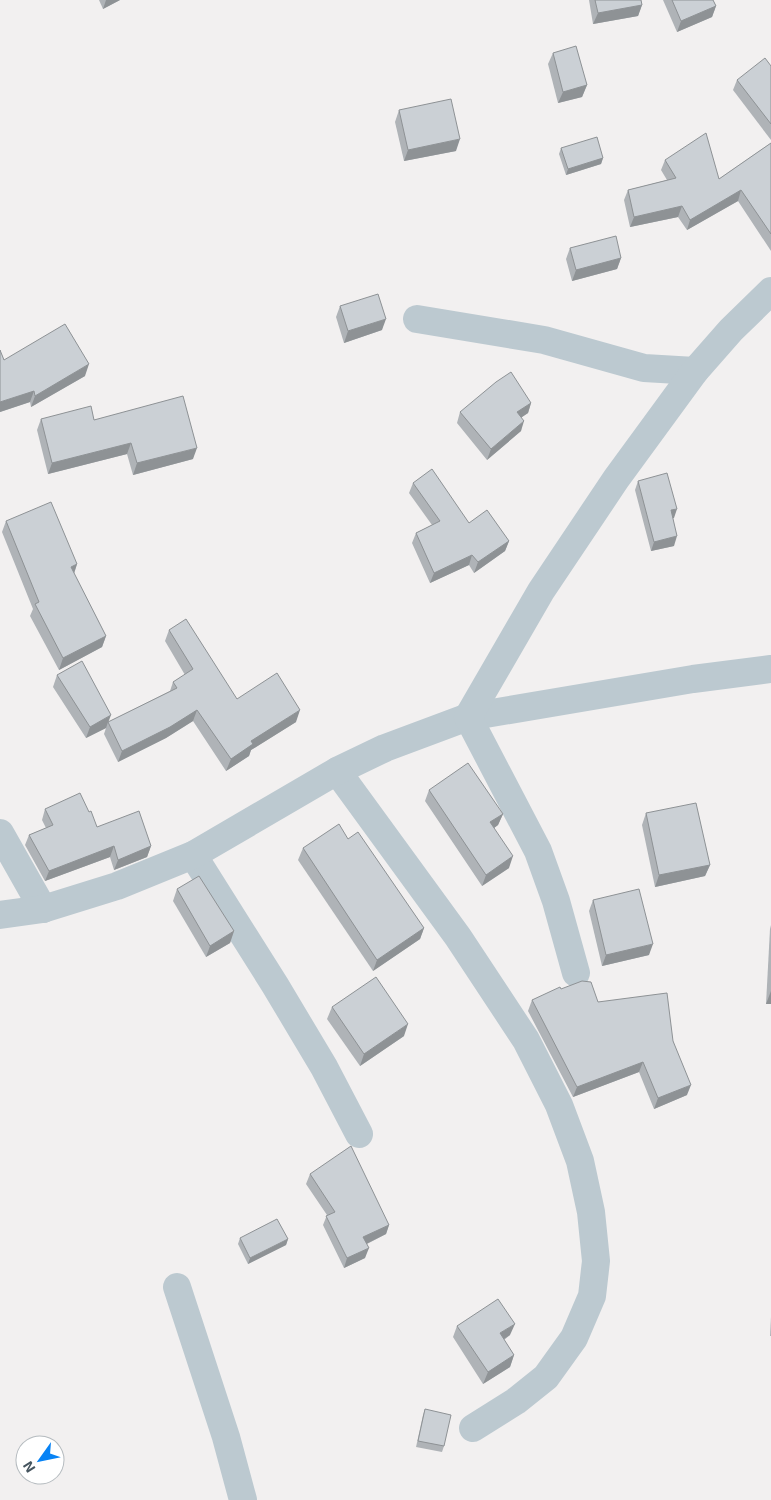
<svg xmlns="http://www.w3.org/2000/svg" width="771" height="1500" viewBox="0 0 771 1500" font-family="'Exo 2',sans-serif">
  <rect width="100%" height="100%" fill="#f2f0f0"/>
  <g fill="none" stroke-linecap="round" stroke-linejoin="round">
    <g stroke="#bcc9d0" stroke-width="28">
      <path d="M417 319 544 340 644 368 695 371"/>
      <path d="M337 771 458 937 526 1040 559 1105 580 1161 591 1212 596 1261 592 1296 574 1338 546 1377 516 1401 473 1428"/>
      <path d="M0 833 43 909"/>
      <path d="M193 855 275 985 324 1067 359 1134"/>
      <path d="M0 915 43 909 117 886 193 855 337 771 385 748 468 717 693 679 771 669"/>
      <path d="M576 973 556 901 538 851 468 717 541 591 616 479 695 371 731 330 771 291"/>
      <path d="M177 1287 226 1437 243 1500"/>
    </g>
  </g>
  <g fill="#afb3b7">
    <path d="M99 0H120L103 9Z"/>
    <path d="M589 0H641L642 5 638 16 593 24Z"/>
    <path d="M663 0H713L716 6 712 17 677 32Z"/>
    <path d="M553 53 587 85 582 97 558 103 548 64Z"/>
    <path d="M771 66V140L733 90 737 80Z"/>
    <path d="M399 110 456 151 404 161 395 122Z"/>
    <path d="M771 143V251L738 201 687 230 678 217 630 227 624 200 628 190 667 180 661 170 665 160 719 179Z"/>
    <path d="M561 148 603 158 601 164 566 175 559 154Z"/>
    <path d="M570 248 621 258 617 269 572 281 566 259Z"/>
    <path d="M340 306 382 330 344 343 336 317Z"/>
    <path d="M0 350 4 360 85 376 31 407 30 402 0 412Z"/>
    <path d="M531 403 528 413 522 417 521 431 487 460 457 423 460 412Z"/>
    <path d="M41 419 94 420 193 459 133 475 127 454 48 474 37 430Z"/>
    <path d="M638 481 674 518H673L674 546 651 551 635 490Z"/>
    <path d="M413 483 469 523 509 541 505 551 474 573 469 565 430 583 412 543 416 533 432 525 409 493Z"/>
    <path d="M6 521 77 564 74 574 106 636 102 647 59 670 30 616 33 609 2 532Z"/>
    <path d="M169 630 237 699 296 722 251 750 249 756 226 771 193 721 166 738 118 762 104 734 106 728 86 738 53 687 57 675 109 722 170 691 173 682 185 675 165 641Z"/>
    <path d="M429 790 503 814 498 825 494 828 509 868 482 886 425 801Z"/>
    <path d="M45 809 151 846 147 857 114 870 110 857 45 881 25 845 29 835 46 828 42 820Z"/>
    <path d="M646 813 710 865 705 876 655 887 642 825Z"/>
    <path d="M348 839 424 928 420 939 373 971 298 860 303 848Z"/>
    <path d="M177 889 234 931 230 943 206 957 173 901Z"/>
    <path d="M593 900 649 955 602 966 589 911Z"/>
    <path d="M771 925V1004H766L770 929Z"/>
    <path d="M561 989 598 1002 673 1041 687 1095 654 1109 639 1072 573 1097 528 1011 532 1000Z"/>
    <path d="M332 1007 404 1036 360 1066 327 1019Z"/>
    <path d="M310 1174 389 1225 386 1234 367 1244 365 1258 344 1268 323 1225 327 1215 306 1184Z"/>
    <path d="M240 1238 288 1239 286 1245 248 1264 238 1244Z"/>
    <path d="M771 1317V1336H770Z"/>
    <path d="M457 1326 510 1335 504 1340 514 1355 510 1367 483 1384 453 1337Z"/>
    <path d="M425 1409 444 1446 442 1452 416 1447 423 1415Z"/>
  </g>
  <g fill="#8e9295">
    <path d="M106 0H120L103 9Z"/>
    <path d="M642 5 638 16 593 24 598 13Z"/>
    <path d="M716 6 712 17 677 32 681 21Z"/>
    <path d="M587 85 582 97 558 103 563 92Z"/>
    <path d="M460 139 456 151 404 161 408 150Z"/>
    <path d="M603 158 601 164 566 175 568 169Z"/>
    <path d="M741 190 738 201 687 230 690 220Z"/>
    <path d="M682 206 678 217 630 227 634 217Z"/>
    <path d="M621 258 617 269 572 281 576 270Z"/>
    <path d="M386 319 382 330 344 343 348 331Z"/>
    <path d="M89 364 85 376 31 407 35 396Z"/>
    <path d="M34 391 30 402 0 412V402Z"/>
    <path d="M531 403 528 413 513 423 517 412Z"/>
    <path d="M524 421 521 431 487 460 491 449Z"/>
    <path d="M131 443 127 454 48 474 52 463Z"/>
    <path d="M197 448 193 459 133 475 137 463Z"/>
    <path d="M677 509 674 518 668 519 671 510Z"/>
    <path d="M677 536 674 546 651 551 654 542Z"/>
    <path d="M509 541 505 551 474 573 478 562Z"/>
    <path d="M472 555 469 565 430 583 434 573Z"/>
    <path d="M77 564 73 576 71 567Z"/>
    <path d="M106 636 102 647 59 670 63 658Z"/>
    <path d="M197 710 193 721 166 738 118 762 122 751Z"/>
    <path d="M300 710 296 722 251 750 249 756 226 771 231 759 251 741Z"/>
    <path d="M111 715 108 723V722L106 728 86 738 90 727Z"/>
    <path d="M503 814 498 825 486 834 490 822Z"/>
    <path d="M114 846 110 857 45 881 49 871Z"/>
    <path d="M151 846 147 857 114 870 118 860Z"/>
    <path d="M513 856 509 868 482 886 486 875Z"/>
    <path d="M710 865 705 876 655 887 659 875Z"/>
    <path d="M424 928 420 939 373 971 377 960Z"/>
    <path d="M234 931 230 943 206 957 210 946Z"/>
    <path d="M653 944 649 955 602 966 606 955Z"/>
    <path d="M771 991V1004H766Z"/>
    <path d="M408 1024 404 1036 360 1066 364 1054Z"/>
    <path d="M643 1062 639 1072 573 1097 577 1087Z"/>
    <path d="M691 1085 687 1095 654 1109 658 1098Z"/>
    <path d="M389 1225 386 1234 360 1247 363 1237Z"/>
    <path d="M288 1239 286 1245 248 1264 250 1258Z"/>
    <path d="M369 1248 365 1258 344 1268 347 1258Z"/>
    <path d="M515 1324 510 1335 495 1345 500 1333Z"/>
    <path d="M514 1355 510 1367 483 1384 488 1372Z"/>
  </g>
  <g fill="#cbd0d5" stroke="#8e9295">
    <path d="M595 0H641L642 5 598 13Z"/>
    <path d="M672 0H713L716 6 681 21Z"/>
    <path d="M576 46 587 85 563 92 553 53Z"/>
    <path d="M765 58 771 66V124L737 80Z"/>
    <path d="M451 99 460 139 408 150 399 110Z"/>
    <path d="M706 133 719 179 771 143V234L741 190 690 220 682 206 634 217 628 190 676 178 665 160Z"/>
    <path d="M597 137 603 158 568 169 561 148Z"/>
    <path d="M616 236 621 258 576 270 570 248Z"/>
    <path d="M378 294 386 319 348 331 340 306Z"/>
    <path d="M65 324 89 364 35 396 34 391 0 402V350L4 360Z"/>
    <path d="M511 372 531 403 517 412 524 421 491 449 460 412 496 382Z"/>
    <path d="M183 396 197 448 137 463 131 443 52 463 41 419 91 406 94 420Z"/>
    <path d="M432 469 469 523 487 510 509 541 478 562 472 555 434 573 416 533 440 521 413 483Z"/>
    <path d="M667 473 677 509 671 510 677 536 654 542 638 481Z"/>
    <path d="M51 502 77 564 71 567 106 636 63 658 35 604 39 602 6 521Z"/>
    <path d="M186 619 237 699 277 673 300 710 251 741 253 744 231 759 197 710 170 727 122 751 108 722 177 688 173 682 193 669 169 630Z"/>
    <path d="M82 661 111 715 90 727 57 675Z"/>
    <path d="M468 763 503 814 490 822 513 856 486 875 429 790Z"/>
    <path d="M80 793 89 812 91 811 97 827 139 811 151 846 118 860 114 846 49 871 29 835 53 825 45 809Z"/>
    <path d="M696 803 710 865 659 875 646 813Z"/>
    <path d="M339 824 348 839 358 832 424 928 377 960 303 848Z"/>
    <path d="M199 876 234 931 210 946 177 889Z"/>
    <path d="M639 889 653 944 606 955 593 900Z"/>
    <path d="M376 977 408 1024 364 1054 332 1007Z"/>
    <path d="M582 981 591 982 598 1002 667 993 673 1041 691 1085 658 1098 643 1062 577 1087 532 1000 560 987 561 989Z"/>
    <path d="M351 1146 389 1225 363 1237 369 1248 347 1258 326 1216 335 1212 310 1174Z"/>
    <path d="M277 1219 288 1239 250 1258 240 1238Z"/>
    <path d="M498 1299 515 1324 500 1333 514 1355 488 1372 457 1326Z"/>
    <path d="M425 1409 451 1415 444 1446 418 1441Z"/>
  </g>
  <g transform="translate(40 1460) rotate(237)"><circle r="24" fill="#ffffff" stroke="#b5bbbf"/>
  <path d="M0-4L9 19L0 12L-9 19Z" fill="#0783f5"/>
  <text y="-8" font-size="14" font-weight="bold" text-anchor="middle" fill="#46555f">N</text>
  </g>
</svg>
